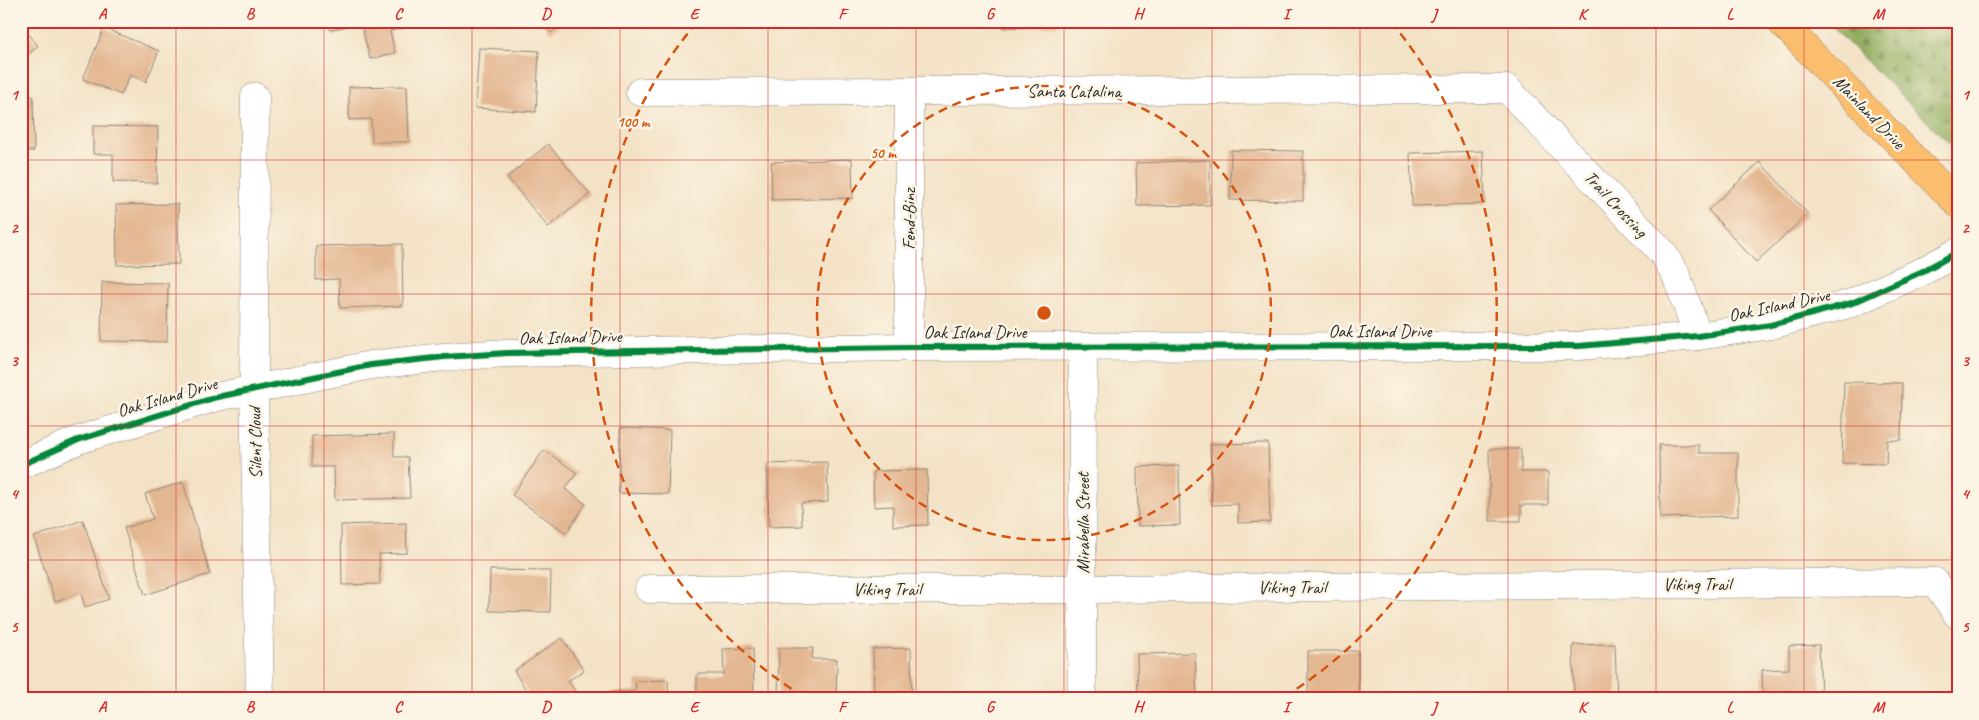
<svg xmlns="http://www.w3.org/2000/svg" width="1979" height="720" viewBox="0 0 1979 720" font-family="Caveat,sans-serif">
  <defs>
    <pattern id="forest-firs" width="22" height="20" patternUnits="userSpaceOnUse" patternTransform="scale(1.25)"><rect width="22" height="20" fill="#91ac5d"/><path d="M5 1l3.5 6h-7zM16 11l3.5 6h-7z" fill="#778c4d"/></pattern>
  </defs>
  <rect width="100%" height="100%" fill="#fcf5e5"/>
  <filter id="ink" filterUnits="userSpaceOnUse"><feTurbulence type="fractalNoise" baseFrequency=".02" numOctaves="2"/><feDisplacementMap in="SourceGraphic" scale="10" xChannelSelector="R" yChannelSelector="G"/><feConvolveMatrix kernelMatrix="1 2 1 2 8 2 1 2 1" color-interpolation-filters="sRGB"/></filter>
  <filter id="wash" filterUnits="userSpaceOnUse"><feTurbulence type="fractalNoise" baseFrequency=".0096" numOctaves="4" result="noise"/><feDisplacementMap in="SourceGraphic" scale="20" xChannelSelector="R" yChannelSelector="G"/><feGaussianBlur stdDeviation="1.12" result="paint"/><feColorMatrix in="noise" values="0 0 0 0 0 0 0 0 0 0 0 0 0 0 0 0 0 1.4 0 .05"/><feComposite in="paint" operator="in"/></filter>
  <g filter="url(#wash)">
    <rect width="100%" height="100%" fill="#f3e2c6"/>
    <path fill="url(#forest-firs)" stroke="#5e6c44" d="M1826 21H1958V152Z"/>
    <g id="blocks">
      <g fill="#e4b793">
        <path d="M21 21H35L25 29 38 46 21 60Z"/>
        <path d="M328 21H417V25L390 31 395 53 370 59 361 23 330 30Z"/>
        <path d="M540 21H565L551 33Z"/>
        <rect x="729" y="21" width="26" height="2"/>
        <rect x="803" y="21" width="72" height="5"/>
        <rect x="947" y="21" width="17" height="2"/>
        <path d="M1003 21H1057V26L1003 28Z"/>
        <path d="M1073 21H1114V23L1073 24Z"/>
        <path d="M104 28 159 51 146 82 130 75 121 95 83 79Z"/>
        <path d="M479 48 539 51 536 112 475 108Z"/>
        <path d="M407 86 409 142H372L371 119 349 120V87Z"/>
        <path d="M21 96H33L34 151H21Z"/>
        <path d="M93 126 158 127 157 183 113 182V154H93Z"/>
        <path d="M548 144 590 194 548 227 507 177Z"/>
        <path d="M1231 150 1303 151V201L1230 200Z"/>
        <path d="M1483 151 1485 204 1412 206 1410 153Z"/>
        <path d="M852 159 853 198 772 200 771 162Z"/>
        <path d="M1210 160V205L1137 206 1136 163Z"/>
        <path d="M1760 162 1808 214 1756 262 1708 210Z"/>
        <path d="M178 204 179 264 117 265 116 205Z"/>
        <path d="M402 244 403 306 340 308 339 279 316 280V246Z"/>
        <path d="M102 282 168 283 167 342 101 341Z"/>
        <path d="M1844 382 1902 383 1901 440H1887L1886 464 1842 463Z"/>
        <path d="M620 428 670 430 668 494 619 493Z"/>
        <path d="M394 434V457H408L410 498 335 500 334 467H312V436Z"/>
        <path d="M1268 443 1270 522 1238 523V504L1212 505 1210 444Z"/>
        <path d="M1659 445H1699V453H1738V516L1660 518Z"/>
        <path d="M1489 449H1521V472H1548V505H1521V521H1490Z"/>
        <path d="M544 450 577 473 565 489 586 504 566 533 512 495Z"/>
        <path d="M827 462 828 502 801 503 802 526 769 527 767 464Z"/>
        <path d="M1179 466 1180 525 1138 526 1137 467Z"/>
        <path d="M927 470 928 525 893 526V506L874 507 873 471Z"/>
        <path d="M183 482 210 574 145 595 124 528 153 519 145 494Z"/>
        <path d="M83 520 109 599 85 607 81 593 55 601 34 537Z"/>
        <path d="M406 523 407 553 379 554 380 584 342 585 341 525Z"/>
        <path d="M490 570 551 571 550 612 489 611Z"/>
        <path d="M562 638 584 670 568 681 577 694 571 699H532L514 671Z"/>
        <path d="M1615 644 1617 699H1574L1573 645Z"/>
        <path d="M1819 645 1821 699H1763L1762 670 1789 669V646Z"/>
        <path d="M753 648 754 699H697V674H724L723 649Z"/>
        <path d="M779 648H813L812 659H837L836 699H778Z"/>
        <path d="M911 648 912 699H874L873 649Z"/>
        <rect x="1308" y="651" width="50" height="48"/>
        <path d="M1195 653 1197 699H1138L1137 654Z"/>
        <path d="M668 680 669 699H610V692L636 691 635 681Z"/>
        <path d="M82 690 86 699H62Z"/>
      </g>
    </g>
  </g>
  <g filter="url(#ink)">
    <use href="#blocks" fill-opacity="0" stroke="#8f8678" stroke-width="1"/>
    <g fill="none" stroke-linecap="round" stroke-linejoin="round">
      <defs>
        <g id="minor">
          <path d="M640 92 1507 89 1662 252 1676 275 1698 336"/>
          <path d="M255 97 254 389 260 699"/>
          <path d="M909 347V92"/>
          <path d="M21 465 78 440 217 397 371 365 444 357 508 353 909 347 1579 346 1698 336 1771 325 1852 303 1923 271 1958 252"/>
          <path d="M649 589H1083L1935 582 1958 615"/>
          <path d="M1082 699 1083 347"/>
        </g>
        <path id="major" d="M1780 21 1958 204"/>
      </defs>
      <use href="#minor" stroke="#8f8678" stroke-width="29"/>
      <use href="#major" stroke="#8f8678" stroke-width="29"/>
      <use href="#minor" stroke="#fff" stroke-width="28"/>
      <use href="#major" stroke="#fbbd6e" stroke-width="28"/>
      <defs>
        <path id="cycleway" d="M21 465 78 440 217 397 371 365 444 357 508 353 909 347 1579 346 1698 336 1771 325 1852 303 1923 271 1958 252"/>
      </defs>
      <use href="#cycleway" stroke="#fcf5e5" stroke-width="9"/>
      <use href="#cycleway" stroke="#00873e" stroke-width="6"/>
    </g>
  </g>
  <path fill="none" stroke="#d62828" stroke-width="1" stroke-opacity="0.55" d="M176 21V699M324 21V699M472 21V699M620 21V699M768 21V699M916 21V699M1064 21V699M1212 21V699M1360 21V699M1508 21V699M1656 21V699M1804 21V699M21 160H1958M21 294H1958M21 426H1958M21 560H1958"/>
  <g fill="none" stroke="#d5540f" stroke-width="2.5" stroke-dasharray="9 6">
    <circle cx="1044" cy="313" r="227"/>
    <path d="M804 697A453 453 0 0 1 697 22M1391 22A453 453 0 0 1 1284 697"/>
  </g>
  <g text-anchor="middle" stroke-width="5" stroke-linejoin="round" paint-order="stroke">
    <g font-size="18" fill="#2b2b2b" stroke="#fcf5e5">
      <text x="1074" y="97">Santa Catalina</text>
      <text transform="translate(1869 112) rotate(46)" y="6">Mainland Drive</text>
      <text transform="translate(1616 204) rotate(47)" y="6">Trail Crossing</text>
      <text transform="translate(909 219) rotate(-90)" y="6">Fend-Binz</text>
      <text transform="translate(1779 305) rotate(-12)" y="6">Oak Island Drive</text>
      <text x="1380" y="337">Oak Island Drive</text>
      <text x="975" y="338">Oak Island Drive</text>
      <text transform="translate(570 337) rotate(-1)" y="6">Oak Island Drive</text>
      <text transform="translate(167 397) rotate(-16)" y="6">Oak Island Drive</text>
      <text transform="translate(255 443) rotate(-91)" y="6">Silent Cloud</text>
      <text transform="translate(1083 523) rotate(-90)" y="6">Mirabella Street</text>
      <text x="1697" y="590">Viking Trail</text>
      <text x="1292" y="593">Viking Trail</text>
      <text x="887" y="595">Viking Trail</text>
    </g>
  </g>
  <circle cx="1044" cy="313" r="8" fill="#d5540f" stroke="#fcf5e5" stroke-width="2.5"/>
  <g font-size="15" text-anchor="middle" font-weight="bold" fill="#d5540f" stroke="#fcf5e5" stroke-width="5" stroke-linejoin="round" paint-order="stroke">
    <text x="633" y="127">100 m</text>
    <text x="883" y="158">50 m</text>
  </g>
  <rect width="1979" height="720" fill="none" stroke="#fcf5e5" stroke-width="55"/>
  <rect x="28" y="28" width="1924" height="664" fill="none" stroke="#d62828" stroke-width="2"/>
  <g font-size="16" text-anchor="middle" font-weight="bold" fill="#d62828">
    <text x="102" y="19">A</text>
    <text x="250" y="19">B</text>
    <text x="398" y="19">C</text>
    <text x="546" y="19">D</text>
    <text x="694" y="19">E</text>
    <text x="842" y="19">F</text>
    <text x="990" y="19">G</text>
    <text x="1138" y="19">H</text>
    <text x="1286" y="19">I</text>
    <text x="1434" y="19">J</text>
    <text x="1582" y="19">K</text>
    <text x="1730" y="19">L</text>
    <text x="1878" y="19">M</text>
    <text x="14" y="100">1</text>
    <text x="1965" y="100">1</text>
    <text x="14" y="233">2</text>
    <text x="1965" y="233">2</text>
    <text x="14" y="366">3</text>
    <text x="1965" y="366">3</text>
    <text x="14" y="499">4</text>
    <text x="1965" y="499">4</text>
    <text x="14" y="632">5</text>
    <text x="1965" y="632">5</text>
    <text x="102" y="712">A</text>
    <text x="250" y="712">B</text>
    <text x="398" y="712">C</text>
    <text x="546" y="712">D</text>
    <text x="694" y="712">E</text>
    <text x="842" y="712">F</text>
    <text x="990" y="712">G</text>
    <text x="1138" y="712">H</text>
    <text x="1286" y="712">I</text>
    <text x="1434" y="712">J</text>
    <text x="1582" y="712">K</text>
    <text x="1730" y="712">L</text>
    <text x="1878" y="712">M</text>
  </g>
</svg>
